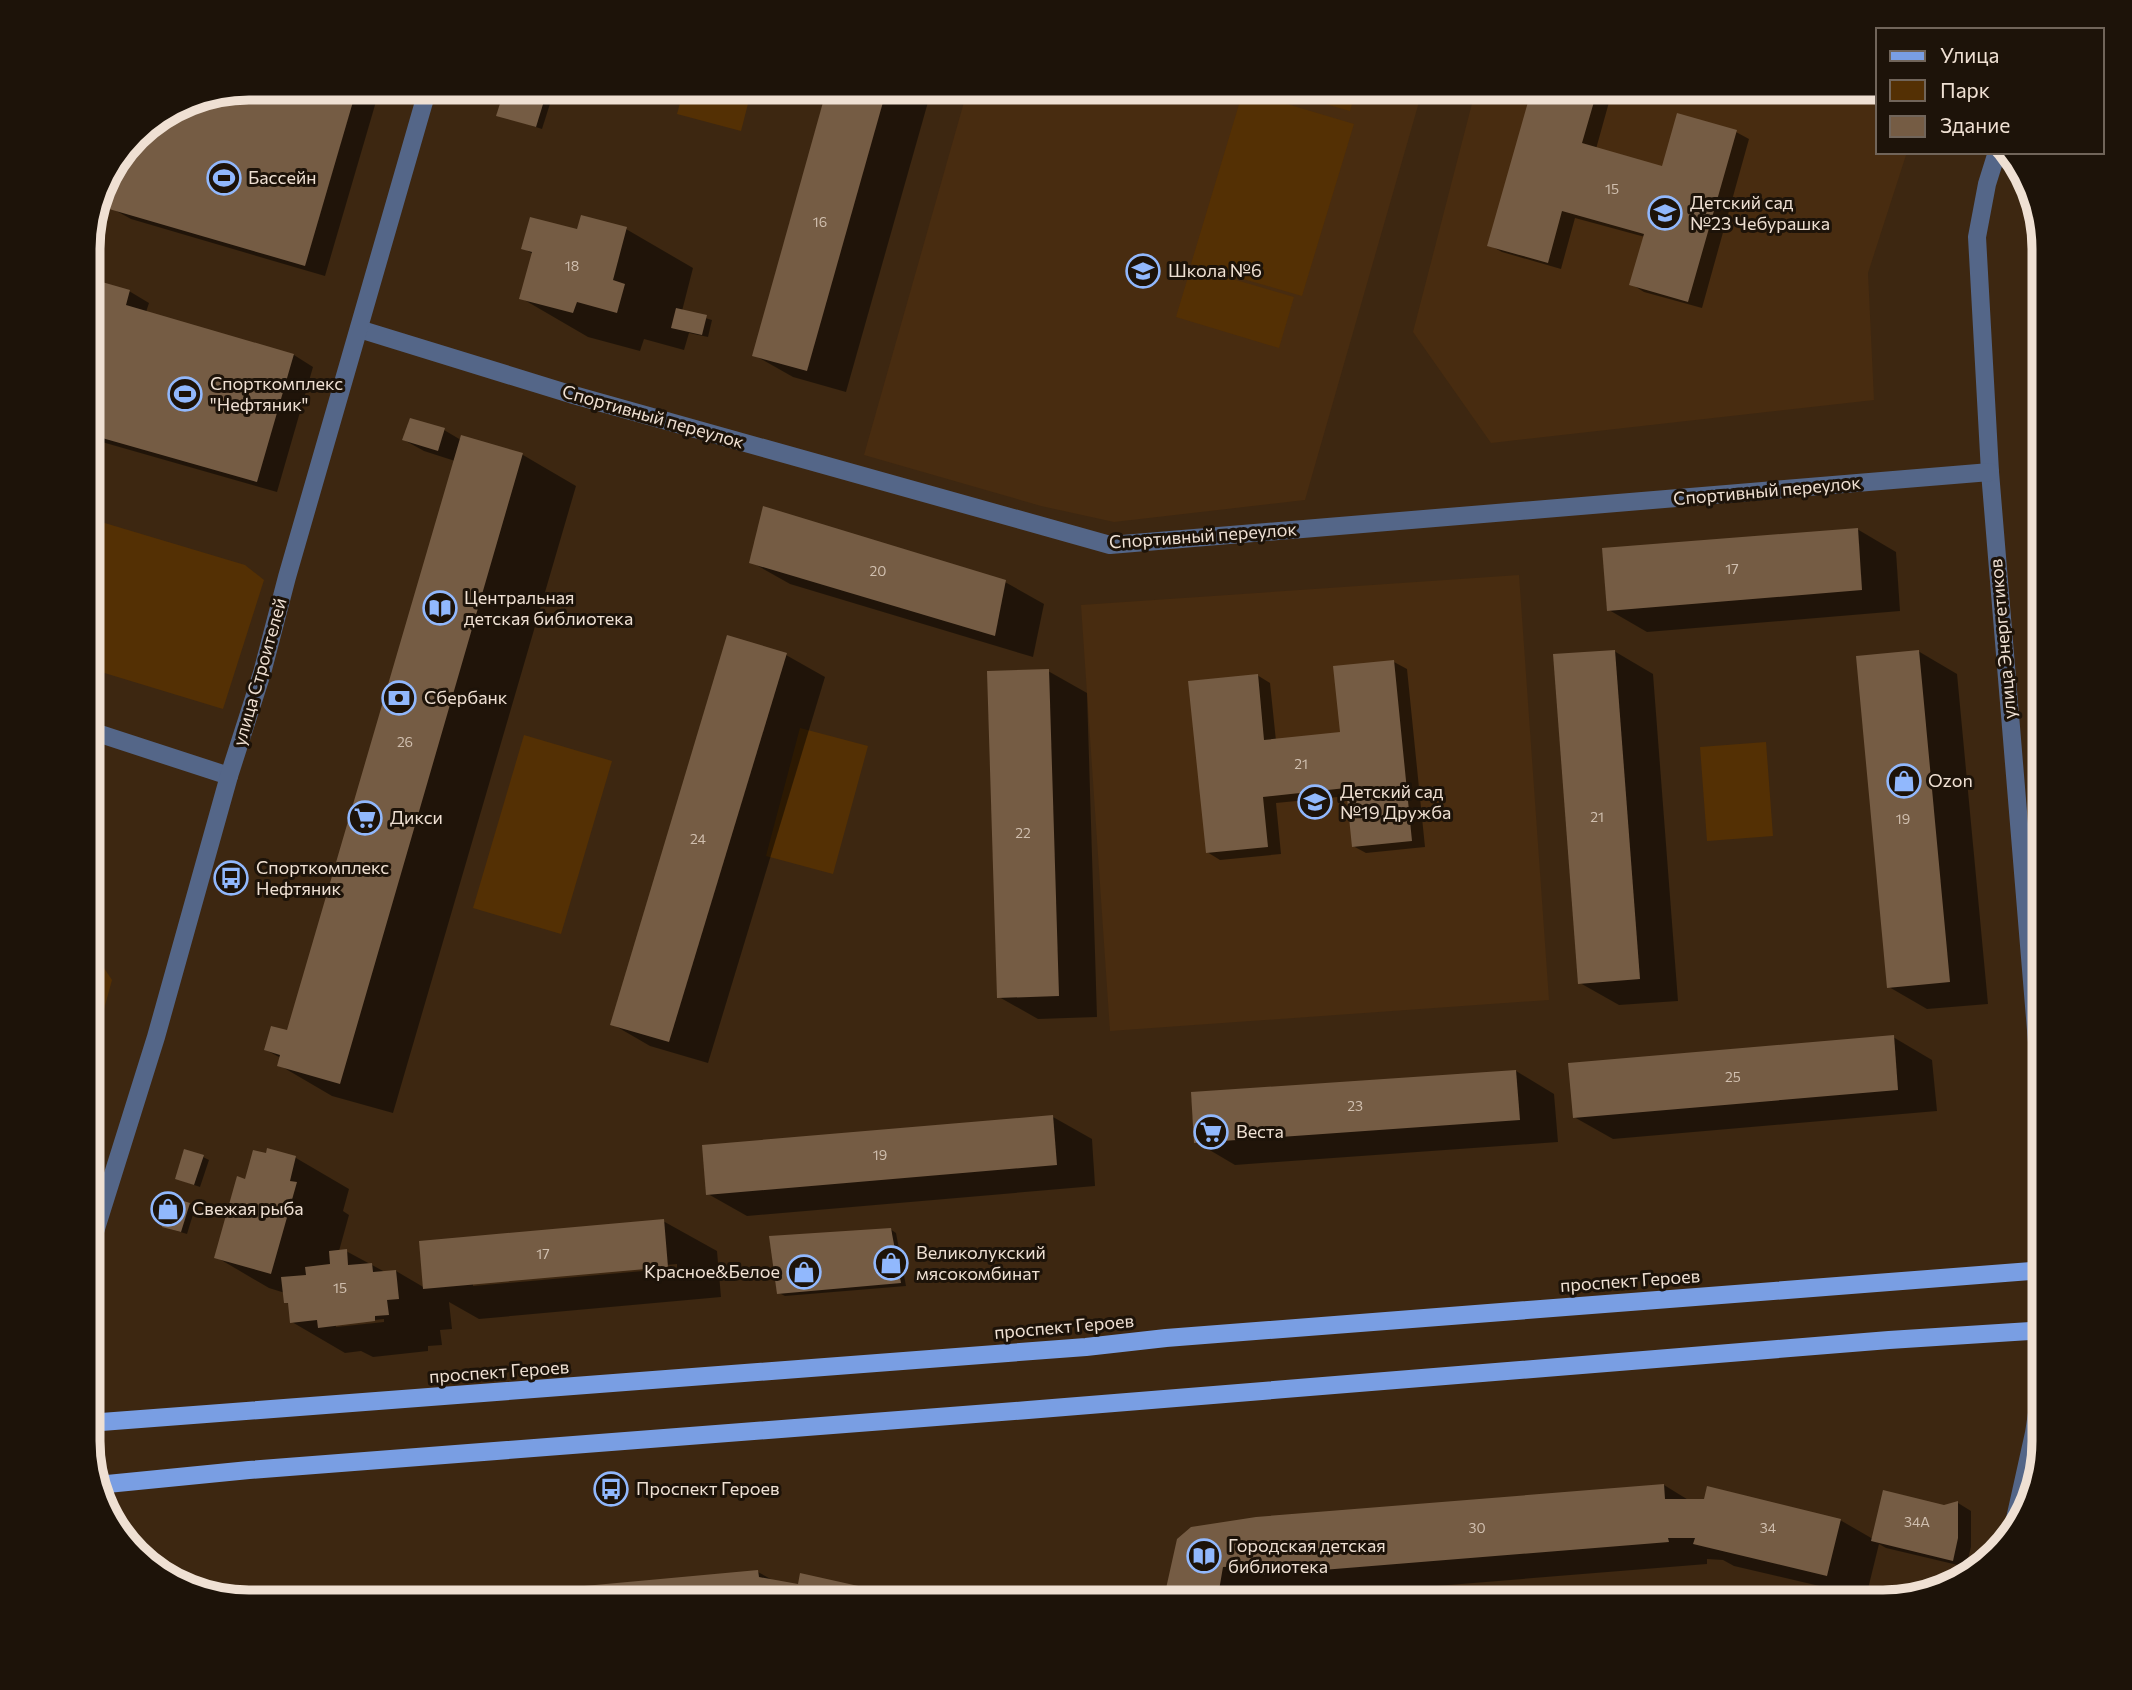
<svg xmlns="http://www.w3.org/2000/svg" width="2132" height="1690" viewBox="0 0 2132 1690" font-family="Commissioner,sans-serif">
  <rect width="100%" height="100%" fill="#3d2711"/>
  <g fill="#482c10">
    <path d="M968 88H1423L1305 500 1114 522 1041 506 864 455Z"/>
    <path d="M1476 88H1878V152H1907L1868 273 1874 400 1491 443 1413 332Z"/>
    <path d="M1519 575 1549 1000 1110 1031 1081 605Z"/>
  </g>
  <g fill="#543004">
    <path d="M684 88H752L741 131 677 114Z"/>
    <path d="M1268 88H1357L1350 111Z"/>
    <path d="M1243 91 1354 124 1302 296 1191 264Z"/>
    <path d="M1191 267 1294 297 1279 348 1176 317Z"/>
    <path d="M88 518 245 565 264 580 223 709 88 668Z"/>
    <path d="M800 728 868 746 833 874 766 856Z"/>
    <path d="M524 735 612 761 561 934 473 908Z"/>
    <path d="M1766 742 1773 836 1707 841 1700 747Z"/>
    <path d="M88 944 112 980 88 1068Z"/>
  </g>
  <g fill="#0007" fill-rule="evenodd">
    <path d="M249 88H380L325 276 131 219 111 208 130 144 142 128 187 100Z"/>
    <path d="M507 88H555L542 129 499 115Z"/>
    <path d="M829 88H932L846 392 793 377 754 355Z"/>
    <path d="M1534 88H1596L1611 95 1596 149 1663 168 1736 132 1749 139 1702 308 1644 292 1631 284 1645 237 1575 218 1561 269 1502 252 1489 245Z"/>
    <path d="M626 229 693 268 682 311 712 320 708 337 689 333 684 350 644 339 640 351 588 337 521 298 533 254 523 248 578 231Z"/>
    <path d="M88 279 129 291 149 303 146 312 294 355 313 367 277 492 88 438Z"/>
    <path d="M444 430 461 440 462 437 523 455 576 486 393 1113 332 1096 279 1065 281 1058 266 1050 288 1033 455 461 424 451 404 440Z"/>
    <path d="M1857 529 1896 552 1900 611 1647 632 1609 610Z"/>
    <path d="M751 562 1005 582 1044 604 1033 657 790 584Z"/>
    <path d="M1614 651 1653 674 1678 1001 1619 1005 1580 983Z"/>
    <path d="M1918 651 1957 674 1988 1004 1927 1009 1889 987Z"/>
    <path d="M786 655 825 677 708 1063 650 1046 612 1024Z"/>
    <path d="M1394 662 1407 669 1425 847 1366 853 1353 846 1348 796 1276 803 1281 854 1220 860 1207 852 1257 675 1270 683 1276 741 1342 734Z"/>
    <path d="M1048 671 1087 693 1097 1017 1038 1019 999 997Z"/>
    <path d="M1893 1037 1932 1060 1937 1111 1613 1139 1574 1117Z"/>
    <path d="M1516 1071 1554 1094 1558 1142 1235 1165 1196 1142Z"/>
    <path d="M1053 1117 1092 1139 1095 1186 747 1216 708 1194Z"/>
    <path d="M269 1150 296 1158 349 1189 343 1211 349 1215 339 1251H346L385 1272 396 1271 425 1288 663 1221 717 1251 721 1297 479 1319 449 1302 452 1329 440 1330 442 1345 428 1346V1351L373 1357 361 1351 345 1353 292 1322 290 1305 286 1302 285 1293 269 1288 216 1257 246 1181 267 1155ZM677 1264V1268L473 1286V1283ZM384 1319V1322L336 1327V1324Z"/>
    <path d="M203 1157 209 1160 200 1187 183 1181Z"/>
    <path d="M190 1204 195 1208 187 1234 170 1229Z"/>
    <path d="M890 1229 896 1233 906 1286 785 1296 779 1293Z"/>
    <path d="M1664 1485 1690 1501 1840 1520 1873 1539 1944 1507 1958 1503 1971 1511V1547L1966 1567 1886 1548 1879 1544 1866 1597 1734 1566 1723 1560 1707 1559V1564L1301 1597 1285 1587 1261 1589 1259 1602H1165L1174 1556Z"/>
    <path d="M758 1572 776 1582 799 1586 801 1575 927 1602H418Z"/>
  </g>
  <g fill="#755c44">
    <path d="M249 88H357L305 266 109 209 127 147 142 128 187 100Z"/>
    <path d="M505 88H548L536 127 496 116Z"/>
    <path d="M827 88H887L807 371 752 356Z"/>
    <path d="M1532 88H1598L1582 143 1662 166 1677 113 1737 130 1688 302 1629 285 1644 234 1562 211 1548 263 1487 246Z"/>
    <path d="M581 215 627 227 613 280 625 284 617 313 577 302 573 313 519 299 532 252 521 249 530 217 577 229Z"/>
    <path d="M88 278 130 290 126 305 294 354 257 482 88 434Z"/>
    <path d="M676 308 707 315 702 335 671 328Z"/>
    <path d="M410 418 445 428 438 451 402 440Z"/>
    <path d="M461 435 523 453 340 1084 277 1066 280 1055 264 1050 271 1026 287 1030Z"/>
    <path d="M763 506 1006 580 995 636 749 563Z"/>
    <path d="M1858 528 1862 590 1607 611 1602 548Z"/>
    <path d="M727 635 787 653 669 1042 610 1025Z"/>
    <path d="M1615 650 1640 979 1578 984 1553 654Z"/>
    <path d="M1919 650 1950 982 1887 988 1856 656Z"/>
    <path d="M1394 660 1412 841 1352 847 1346 788 1263 797 1268 847 1206 853 1188 681 1258 674 1264 740 1340 732 1333 666Z"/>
    <path d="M1049 669 1059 996 997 998 987 671Z"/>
    <path d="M1894 1035 1898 1090 1573 1118 1568 1063Z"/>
    <path d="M1516 1070 1520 1120 1194 1143 1191 1092Z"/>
    <path d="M1053 1115 1057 1165 706 1195 702 1145Z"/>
    <path d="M267 1148 296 1156 290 1181 297 1182 271 1274 214 1258 237 1176 245 1179 253 1150 266 1153Z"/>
    <path d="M184 1149 204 1155 194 1185 175 1179Z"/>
    <path d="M171 1197 190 1203 181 1232 162 1227Z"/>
    <path d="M664 1219 668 1267 423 1289 419 1241Z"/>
    <path d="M891 1228 901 1283 777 1294 769 1236Z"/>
    <path d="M347 1249 348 1265 372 1263 373 1272 396 1270 399 1299 387 1300 389 1315 375 1316V1321L318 1328 317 1320 290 1323 288 1303H284L281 1277 306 1275 305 1267 330 1264 329 1251Z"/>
    <path d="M1664 1484 1665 1499H1704L1707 1486 1841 1519 1827 1576 1693 1544 1695 1538H1668L1669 1542 1261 1575 1260 1565 1223 1567 1217 1602H1163L1177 1539 1191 1527 1256 1517Z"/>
    <path d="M1883 1490 1944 1505 1958 1501V1538L1953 1561 1871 1541Z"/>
    <path d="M758 1570 759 1577 798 1584 800 1573 930 1602H420V1601Z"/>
  </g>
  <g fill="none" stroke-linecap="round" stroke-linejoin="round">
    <g stroke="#546688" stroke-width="18">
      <path d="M1997 152 1987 184 1977 237 1990 472 2044 1127"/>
      <path d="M359 329 570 394 1110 545 1990 472"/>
      <path d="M88 730 229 776"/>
      <path d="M88 1254 156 1037 229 776 262 673 287 577 428 88"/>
      <path d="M2011 1537 2034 1433 2044 1367"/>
    </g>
    <g stroke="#799ee3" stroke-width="18">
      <path d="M88 1423 1086 1347 1166 1338 2044 1270"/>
      <path d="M97 1485 249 1470 1028 1410 1889 1340 2044 1330"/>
    </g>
  </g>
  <defs>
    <symbol id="stadium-ring" viewBox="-11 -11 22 22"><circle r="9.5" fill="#1d1309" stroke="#91b8fd" stroke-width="1.5"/><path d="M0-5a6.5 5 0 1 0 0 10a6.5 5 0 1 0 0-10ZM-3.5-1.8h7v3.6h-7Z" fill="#91b8fd"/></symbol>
    <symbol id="school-ring" viewBox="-11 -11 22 22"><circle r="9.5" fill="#1d1309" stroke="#91b8fd" stroke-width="1.5"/><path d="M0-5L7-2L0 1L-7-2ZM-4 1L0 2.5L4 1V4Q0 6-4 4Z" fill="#91b8fd"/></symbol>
    <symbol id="library-ring" viewBox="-11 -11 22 22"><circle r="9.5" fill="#1d1309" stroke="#91b8fd" stroke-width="1.5"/><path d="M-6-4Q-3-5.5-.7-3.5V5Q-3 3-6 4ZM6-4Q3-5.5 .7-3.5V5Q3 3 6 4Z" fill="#91b8fd"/></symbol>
    <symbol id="bank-ring" viewBox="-11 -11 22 22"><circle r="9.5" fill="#1d1309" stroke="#91b8fd" stroke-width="1.5"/><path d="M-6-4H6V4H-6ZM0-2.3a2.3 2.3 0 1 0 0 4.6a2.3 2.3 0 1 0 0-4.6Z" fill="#91b8fd"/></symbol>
    <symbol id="shop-ring" viewBox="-11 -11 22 22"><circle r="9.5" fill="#1d1309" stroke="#91b8fd" stroke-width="1.5"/><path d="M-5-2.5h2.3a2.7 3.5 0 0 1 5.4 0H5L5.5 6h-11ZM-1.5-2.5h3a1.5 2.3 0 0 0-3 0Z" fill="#91b8fd"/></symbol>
    <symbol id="supermarket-ring" viewBox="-11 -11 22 22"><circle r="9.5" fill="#1d1309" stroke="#91b8fd" stroke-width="1.5"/><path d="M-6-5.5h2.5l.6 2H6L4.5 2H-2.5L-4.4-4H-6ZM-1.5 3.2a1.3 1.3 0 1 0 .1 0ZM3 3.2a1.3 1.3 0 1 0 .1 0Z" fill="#91b8fd"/></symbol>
    <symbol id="bus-ring" viewBox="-11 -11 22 22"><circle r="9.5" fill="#1d1309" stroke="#91b8fd" stroke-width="1.5"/><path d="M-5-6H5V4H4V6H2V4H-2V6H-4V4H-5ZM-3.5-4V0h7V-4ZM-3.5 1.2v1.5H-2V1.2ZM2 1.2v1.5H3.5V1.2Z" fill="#91b8fd"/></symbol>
  </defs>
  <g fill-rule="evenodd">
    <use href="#stadium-ring" x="205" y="159" width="38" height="38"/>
    <use href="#school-ring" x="1646" y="194" width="38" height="38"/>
    <use href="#school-ring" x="1124" y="252" width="38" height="38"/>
    <use href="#stadium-ring" x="166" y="375" width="38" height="38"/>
    <use href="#library-ring" x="421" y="589" width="38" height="38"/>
    <use href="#bank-ring" x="380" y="679" width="38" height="38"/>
    <use href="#shop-ring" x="1885" y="762" width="38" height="38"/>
    <use href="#school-ring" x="1296" y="783" width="38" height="38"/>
    <use href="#supermarket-ring" x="346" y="799" width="38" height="38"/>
    <use href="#bus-ring" x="212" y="859" width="38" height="38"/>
    <use href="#supermarket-ring" x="1192" y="1113" width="38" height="38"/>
    <use href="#shop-ring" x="149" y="1190" width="38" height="38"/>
    <use href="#shop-ring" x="872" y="1244" width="38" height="38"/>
    <use href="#shop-ring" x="785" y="1253" width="38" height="38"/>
    <use href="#bus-ring" x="592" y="1470" width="38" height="38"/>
    <use href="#library-ring" x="1185" y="1537" width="38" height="38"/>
  </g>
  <g text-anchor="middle" stroke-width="6" stroke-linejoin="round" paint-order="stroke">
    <g font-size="14" fill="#d0bfaf">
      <text x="1612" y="194">15</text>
      <text x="820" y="227">16</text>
      <text x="572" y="271">18</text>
      <text x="1732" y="574">17</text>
      <text x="878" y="576">20</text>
      <text x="405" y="747">26</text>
      <text x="1301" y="769">21</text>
      <text x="1597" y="822">21</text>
      <text x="1903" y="824">19</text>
      <text x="1023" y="838">22</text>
      <text x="698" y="844">24</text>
      <text x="1733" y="1082">25</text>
      <text x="1355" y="1111">23</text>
      <text x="880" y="1160">19</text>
      <text x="543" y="1259">17</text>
      <text x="340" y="1293">15</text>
      <text x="1917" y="1527">34А</text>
      <text x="1477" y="1533">30</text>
      <text x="1768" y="1533">34</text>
    </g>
    <g font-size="18" fill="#efe0d3" stroke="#1d1309" text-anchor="start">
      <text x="248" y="184">Бассейн</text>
      <text x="1690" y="209">Детский сад<tspan x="1690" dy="21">№23 Чебурашка</tspan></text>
      <text x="1168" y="277">Школа №6</text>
      <text x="210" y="390">Спорткомплекс<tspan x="210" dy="21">"Нефтяник"</tspan></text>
      <text x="464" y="604">Центральная<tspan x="464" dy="21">детская библиотека</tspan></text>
      <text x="424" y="704">Сбербанк</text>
      <text x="1928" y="787">Ozon</text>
      <text x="1340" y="798">Детский сад<tspan x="1340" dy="21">№19 Дружба</tspan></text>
      <text x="390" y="824">Дикси</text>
      <text x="256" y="874">Спорткомплекс<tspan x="256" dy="21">Нефтяник</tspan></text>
      <text x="1236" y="1138">Веста</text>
      <text x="192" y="1215">Свежая рыба</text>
      <text x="916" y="1259">Великолукский<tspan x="916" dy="21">мясокомбинат</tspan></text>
      <text x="780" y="1278" text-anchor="end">Красное&amp;Белое</text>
      <text x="636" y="1495">Проспект Героев</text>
      <text x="1228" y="1552">Городская детская<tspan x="1228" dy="21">библиотека</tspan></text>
    </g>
    <g font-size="18" fill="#efe0d3" stroke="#1d1309">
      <text transform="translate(653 417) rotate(16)" y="6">Спортивный переулок</text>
      <text transform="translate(1767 491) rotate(-5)" y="6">Спортивный переулок</text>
      <text transform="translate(1203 536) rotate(-4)" y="6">Спортивный переулок</text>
      <text transform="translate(2003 639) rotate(-95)" y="6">улица Энергетиков</text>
      <text transform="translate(260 672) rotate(-74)" y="6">улица Строителей</text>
      <text transform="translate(1630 1281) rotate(-4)" y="6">проспект Героев</text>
      <text transform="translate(1064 1327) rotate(-5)" y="6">проспект Героев</text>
      <text transform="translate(499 1372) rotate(-4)" y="6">проспект Героев</text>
    </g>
  </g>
  <path d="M0 0H2132V1690H0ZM249 100H1883A149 149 0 0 1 2032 249V1441A149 149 0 0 1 1883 1590H249A149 149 0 0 1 100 1441V249A149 149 0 0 1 249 100Z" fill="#1d1309" fill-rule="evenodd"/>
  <path fill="none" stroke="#efe0d3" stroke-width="9" d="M249 100H1883A149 149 0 0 1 2032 249V1441A149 149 0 0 1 1883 1590H249A149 149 0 0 1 100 1441V249A149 149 0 0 1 249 100Z"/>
  <rect x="1876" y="28" width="228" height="126" fill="#1d1309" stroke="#71655a" stroke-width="2"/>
  <rect x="1890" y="51" width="35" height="10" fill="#799ee3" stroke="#71655a" stroke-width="2"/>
  <text x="1940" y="63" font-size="21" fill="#efe0d3">Улица</text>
  <rect x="1890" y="80" width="35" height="21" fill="#543004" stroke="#71655a" stroke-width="2"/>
  <text x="1940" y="98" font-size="21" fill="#efe0d3">Парк</text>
  <rect x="1890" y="116" width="35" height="21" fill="#755c44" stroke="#71655a" stroke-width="2"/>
  <text x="1940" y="133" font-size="21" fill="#efe0d3">Здание</text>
</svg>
